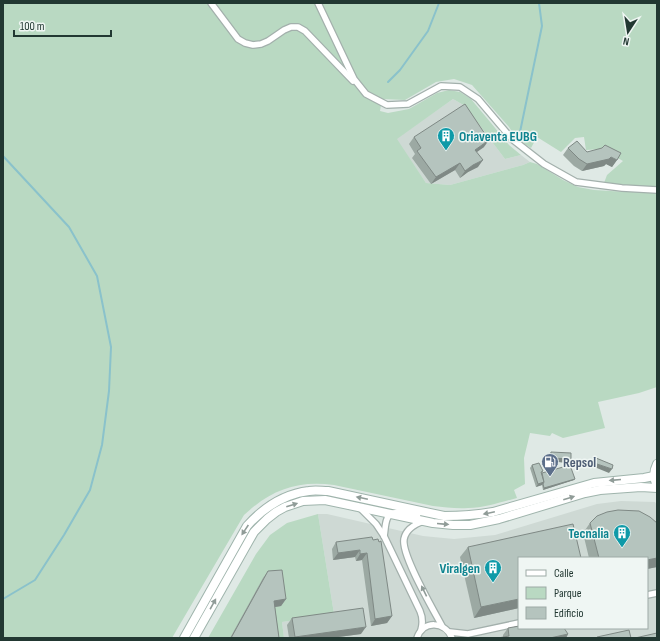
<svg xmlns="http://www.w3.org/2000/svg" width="660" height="641" viewBox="0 0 660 641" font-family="'Sofia Sans Condensed',sans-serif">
  <rect width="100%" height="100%" fill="#dfe9e5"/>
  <g fill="#ced9d4" fill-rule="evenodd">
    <path d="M453 99 465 106 505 159 521 155 530 162 523 165 450 185 426 183 396 139Z"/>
    <path d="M621 501 655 502 657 505V638H284L282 622 334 614 318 514H327L423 536 454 539 495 535 597 504ZM519 558H647V628H519Z"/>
  </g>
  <g fill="#b9d9c2" fill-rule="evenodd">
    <path d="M3 3H657V387L639 393 598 402 605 428 563 438 552 433 550 436 530 433 524 458 525 484 514 490 517 498C501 502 485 508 468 508 456 509 445 507 433 506L334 485C297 480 271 490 244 515L200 590 172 638H3ZM454 79 472 85 509 127 517 139 531 148 537 137 561 152 575 138 584 137 586 150 602 149 623 161 607 175 604 183 625 185 627 192 594 190 578 187 563 180 537 164 530 162 523 165 450 185 426 183 397 139 453 99 465 106 505 159 521 155 509 145 491 123 471 99 460 92 449 90 437 93 409 109 388 113 380 111 382 99 405 100 436 82Z"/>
    <path d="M318 514 334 614 282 622 284 638H208L256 554 270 535 287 523Z"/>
  </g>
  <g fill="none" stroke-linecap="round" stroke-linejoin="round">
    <g stroke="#8ac2cb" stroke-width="2">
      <path d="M388 82 400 70 428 31 439 3"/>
      <path d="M520 132 542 26 539 3"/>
      <path d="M3 156 69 227 97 276 111 347 109 391 102 445 90 490 64 535 35 580 3 599"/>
    </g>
    <defs>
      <g id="street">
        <path d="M211 3 238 39 245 43 253 45 261 44 268 41 284 30 291 27H298L305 31 353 81"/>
        <path d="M318 3 354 79 366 94 387 105 408 104 441 86 460 87 478 99 512 139 544 164 576 182 622 188 657 190"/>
        <path d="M361 509 376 524 384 536 420 611C423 618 423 623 421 630"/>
        <path d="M424 521C415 524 406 529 404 539 401 555 433 609 442 626"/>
        <path d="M384 536C385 531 385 524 387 519 391 508 408 513 418 514"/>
        <path d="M647 595 657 593"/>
        <path d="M450 632 468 634 519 623"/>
        <path d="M417 638C423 620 445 621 452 638"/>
      </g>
      <g id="secondary">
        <path d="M657 464C653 472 653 478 657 486"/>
        <path d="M184 638 247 526C264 507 284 494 309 491 315 490 322 491 328 491L444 516C461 516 476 515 493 512L594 483 644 478 654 476"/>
        <path d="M194 638 254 532 267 519 276 512 285 507 303 501 325 500 433 523 453 525H470L499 519 585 493 600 490 641 487 657 488"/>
      </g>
    </defs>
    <use href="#street" stroke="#a3b0ac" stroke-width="8"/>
    <use href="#secondary" stroke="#9fb4ac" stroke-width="10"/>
    <use href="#street" stroke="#fff" stroke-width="5.5"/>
    <use href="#secondary" stroke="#fff" stroke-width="8"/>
  </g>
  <g fill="#9ca9a3">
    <path d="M414 137 484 147 476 152 478 167 468 172 460 178 455 170 431 184 412 158 415 154 409 144Z"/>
    <path d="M568 148 587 152 617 160 612 167 606 164 604 166 582 171 574 166 563 155Z"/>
    <path d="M551 452 569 463 548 461V455Z"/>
    <path d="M532 465 543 471 542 473 575 479 574 480 543 490 542 485 536 487 530 468Z"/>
    <path d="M590 523H657V567L647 569V558H589L583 533Z"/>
    <path d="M373 540 392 616 387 623 371 626 362 560 356 561 355 557 333 560 332 549 336 542Z"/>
    <path d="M468 547 519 558V608L474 618 460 557Z"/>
    <path d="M268 571 286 599 281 606 275 607 279 638H230L263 578Z"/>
    <path d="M292 618 361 634 331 638H289L287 625Z"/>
    <path d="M508 628 568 634 566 638H498L503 637V635Z"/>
  </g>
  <g fill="#7f8985">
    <path d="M489 140 484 147 470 157 475 150Z"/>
    <path d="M611 157 617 160 612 167 606 164 604 166 582 171 587 164Z"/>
    <path d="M483 160 478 167 468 172 460 178 465 171 473 165Z"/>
    <path d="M460 163 455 170 431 184 436 177Z"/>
    <path d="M551 458 571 459 569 463 548 461Z"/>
    <path d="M594 463 612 469 609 473 592 466Z"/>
    <path d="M575 479 574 480 543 490 544 488Z"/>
    <path d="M544 482 542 485 536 487 538 484Z"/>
    <path d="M360 550 355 557 333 560 338 553Z"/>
    <path d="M367 553 362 560 356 561 360 554Z"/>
    <path d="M657 558V567L647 569V560Z"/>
    <path d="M286 599 281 606 269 608 274 601Z"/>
    <path d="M519 599V608L474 618 481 607Z"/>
    <path d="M392 616 387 623 371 626 375 619Z"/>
    <path d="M366 627 361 634 331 638H294L295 637Z"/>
    <path d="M568 634 566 638H550Z"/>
  </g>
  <g fill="#b5c4be" stroke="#7f8985">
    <path d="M465 104 489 140 475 150 483 160 473 165 465 171 460 163 436 177 417 151 421 148 414 137Z"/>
    <path d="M577 141 587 152 602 148 605 145 621 153 617 160 611 157 609 159 587 164 579 159 568 148Z"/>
    <path d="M551 452 571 453V459L551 458Z"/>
    <path d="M596 458 613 465 612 469 594 463Z"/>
    <path d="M539 463 543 471 541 472 544 482 538 484 532 465Z"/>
    <path d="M570 465 575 479 544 488 543 484 544 482 542 473Z"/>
    <path d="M618 510 639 511 650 517 657 523V558L647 560V558H599L590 523 597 516 607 512Z"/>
    <path d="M573 524 581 558H519V599L481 607 468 547Z"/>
    <path d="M372 537 373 540 378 539 379 542 381 541 392 616 375 619 367 553 360 554V550L338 553 336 542Z"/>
    <path d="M282 570 286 599 274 601 279 638H231L268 571Z"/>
    <path d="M363 608 366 627 295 637 292 618Z"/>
    <path d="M519 626V628H564L568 634 550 638H498L509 636 508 628Z"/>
    <path d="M629 630 631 638H598L597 637Z"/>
    <path d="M657 633V638H635Z"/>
  </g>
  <defs><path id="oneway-solid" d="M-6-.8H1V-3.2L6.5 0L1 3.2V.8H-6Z"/></defs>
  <g fill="#909c98">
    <use href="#oneway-solid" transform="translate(615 480) rotate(175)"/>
    <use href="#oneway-solid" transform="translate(362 498) rotate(-168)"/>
    <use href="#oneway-solid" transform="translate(569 498) rotate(-17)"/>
    <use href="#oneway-solid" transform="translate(292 505) rotate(-18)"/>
    <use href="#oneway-solid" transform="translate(489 513) rotate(168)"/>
    <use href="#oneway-solid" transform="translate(443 524) rotate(5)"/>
    <use href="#oneway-solid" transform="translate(245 530) rotate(124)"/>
    <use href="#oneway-solid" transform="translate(424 591) rotate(-116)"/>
    <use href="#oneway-solid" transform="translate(213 604) rotate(-61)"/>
  </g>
  <defs>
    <symbol id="building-pin" viewBox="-11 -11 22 30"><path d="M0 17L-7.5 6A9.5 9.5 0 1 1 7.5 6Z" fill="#0f9aa8" stroke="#eff6f3"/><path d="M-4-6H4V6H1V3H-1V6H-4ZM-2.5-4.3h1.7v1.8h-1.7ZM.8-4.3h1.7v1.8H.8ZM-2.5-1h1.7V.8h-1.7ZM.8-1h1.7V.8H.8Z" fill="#fff"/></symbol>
    <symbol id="fuel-pin" viewBox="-11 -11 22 30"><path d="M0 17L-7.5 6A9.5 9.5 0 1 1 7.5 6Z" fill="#5c6f8a" stroke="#eff6f3"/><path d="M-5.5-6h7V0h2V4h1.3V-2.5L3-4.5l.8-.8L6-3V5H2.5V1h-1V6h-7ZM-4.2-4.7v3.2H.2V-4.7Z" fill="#fff"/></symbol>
  </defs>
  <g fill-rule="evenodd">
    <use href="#building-pin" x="436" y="126" width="20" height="27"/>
    <use href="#fuel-pin" x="540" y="452" width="20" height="27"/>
    <use href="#building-pin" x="612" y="523" width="20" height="27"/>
    <use href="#building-pin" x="483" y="558" width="20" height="27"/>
  </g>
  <g text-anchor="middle" stroke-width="3" stroke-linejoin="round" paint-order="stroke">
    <g font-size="14" font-weight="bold" fill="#0d838f" stroke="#eff6f3" text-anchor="end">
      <text x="459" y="141" text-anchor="start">Oriaventa EUBG</text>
      <text x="609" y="538">Tecnalia</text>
      <text x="480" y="573">Viralgen</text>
    </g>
    <g font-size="14" font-weight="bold" fill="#4e5e75" stroke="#eff6f3" text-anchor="start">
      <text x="563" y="467">Repsol</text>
    </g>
  </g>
  <rect width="660" height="641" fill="none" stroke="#223832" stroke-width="8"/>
  <rect x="518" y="557" width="130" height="72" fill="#eff6f3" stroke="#9daaa6"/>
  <rect x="526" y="570" width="20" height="6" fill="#ffffff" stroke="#9daaa6"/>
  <text x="554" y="577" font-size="12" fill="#223832">Calle</text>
  <rect x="526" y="587" width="20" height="12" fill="#b9d9c2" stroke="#9daaa6"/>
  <text x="554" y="597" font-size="12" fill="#223832">Parque</text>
  <rect x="526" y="607" width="20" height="12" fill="#b5c4be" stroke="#9daaa6"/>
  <text x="554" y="617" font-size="12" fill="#223832">Edificio</text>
  <g transform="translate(628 32) rotate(192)" stroke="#eff6f3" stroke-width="3" paint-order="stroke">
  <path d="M0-3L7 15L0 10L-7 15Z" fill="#223832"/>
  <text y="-6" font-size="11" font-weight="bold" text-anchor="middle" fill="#223832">N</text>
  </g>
  <path d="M14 30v6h97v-6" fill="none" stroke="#223832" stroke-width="2"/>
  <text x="20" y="30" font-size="12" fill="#223832" stroke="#eff6f3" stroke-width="3" paint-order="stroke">100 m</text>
</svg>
